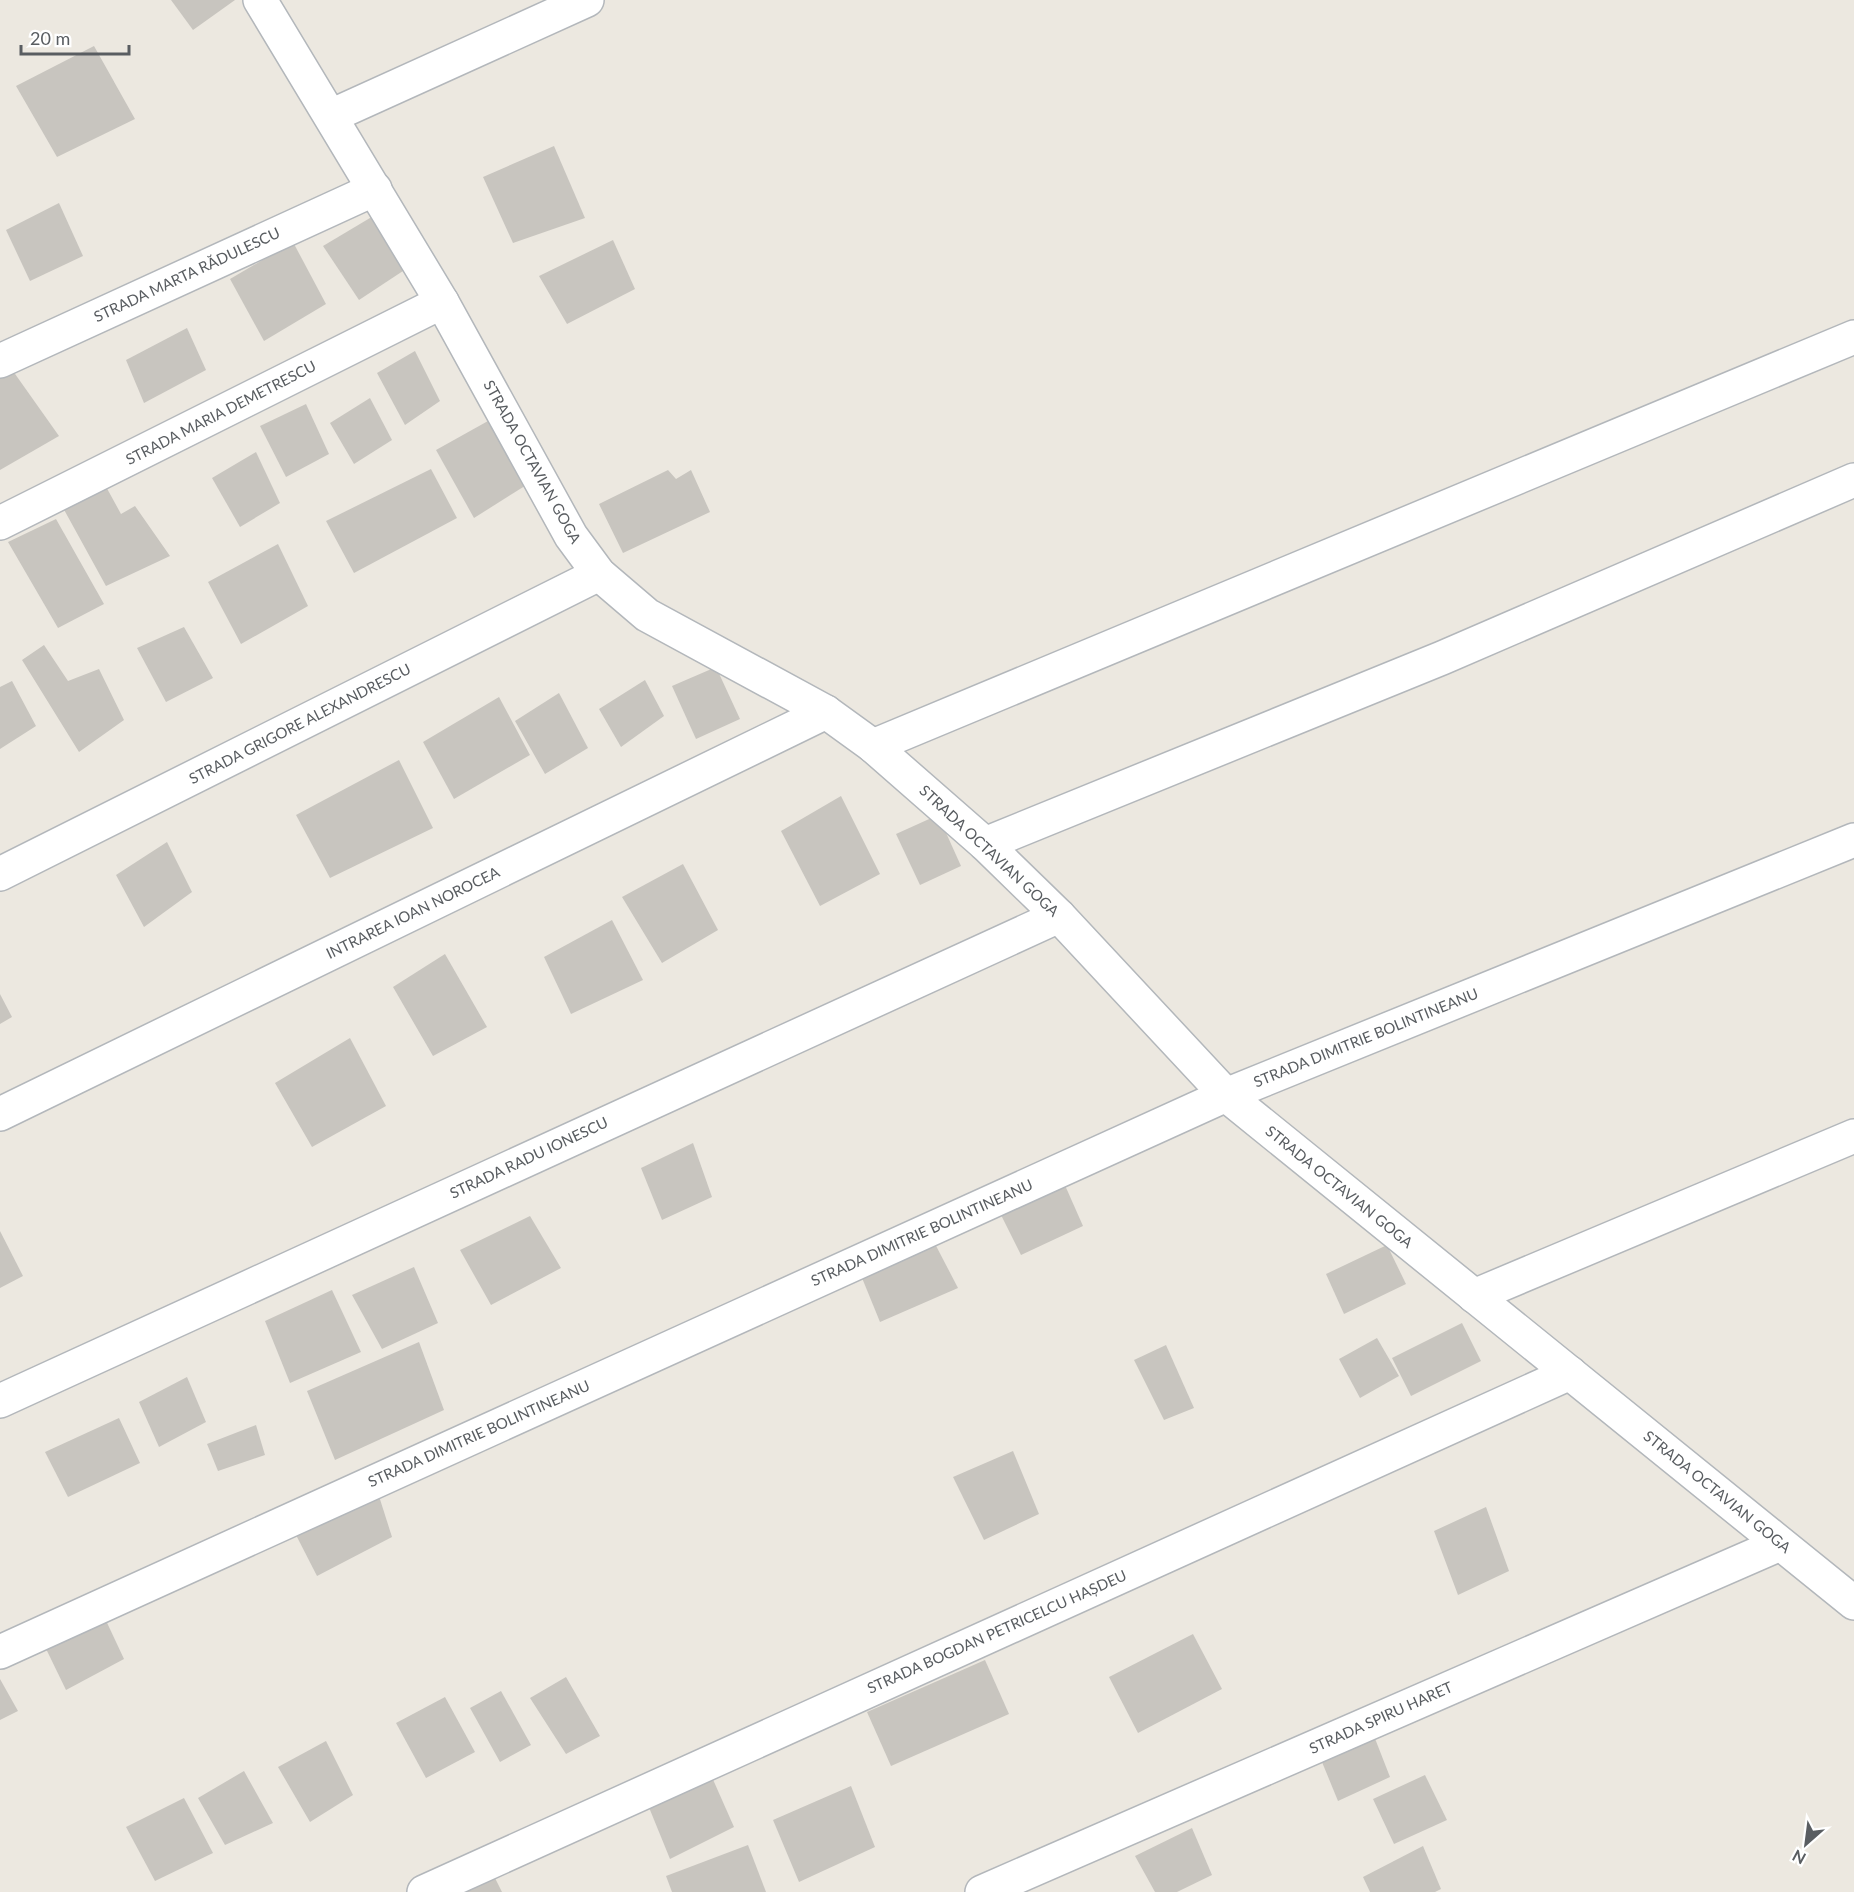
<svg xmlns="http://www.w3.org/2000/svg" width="1854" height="1892" viewBox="0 0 1854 1892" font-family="Lato,sans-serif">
  <rect width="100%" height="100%" fill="#ece8e0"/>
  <g fill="#c8c5bf">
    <path d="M171 0H235L193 30Z"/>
    <path d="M94 46 135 119 57 157 16 86Z"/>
    <path d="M554 146 585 218 513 243 483 177Z"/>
    <path d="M59 203 83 256 30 281 6 230Z"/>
    <path d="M375 215 406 269 359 300 323 246Z"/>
    <path d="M613 240 635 289 567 324 539 276Z"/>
    <path d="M293 242 326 304 264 341 230 279Z"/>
    <path d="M187 328 206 370 144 403 126 360Z"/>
    <path d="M415 351 440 401 405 425 377 373Z"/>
    <path d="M8 364 59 436 0 470V368Z"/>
    <path d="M370 398 392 440 354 464 330 423Z"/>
    <path d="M306 404 329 454 286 477 260 426Z"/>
    <path d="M488 421 528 484 474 518 436 450Z"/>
    <path d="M256 452 280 503 240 527 212 478Z"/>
    <path d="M431 469 457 518 354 573 326 521Z"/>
    <path d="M668 470 676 479 691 470 710 512 623 553 599 504Z"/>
    <path d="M104 483 121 514 135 506 170 556 106 586 62 506Z"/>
    <path d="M56 519 104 604 58 628 8 542Z"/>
    <path d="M278 544 308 606 241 644 208 582Z"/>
    <path d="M184 627 213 678 166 702 137 648Z"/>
    <path d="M44 645 68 681 99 669 124 720 79 752 22 660Z"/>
    <path d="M716 667 740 719 696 739 672 686Z"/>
    <path d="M645 680 664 716 621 747 599 709Z"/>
    <path d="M12 681 36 726 0 749V687Z"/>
    <path d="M559 693 588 748 545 774 515 721Z"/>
    <path d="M499 697 530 755 454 799 423 742Z"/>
    <path d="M399 760 433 828 330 878 296 815Z"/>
    <path d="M841 796 880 874 820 906 781 831Z"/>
    <path d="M938 815 961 866 920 885 896 834Z"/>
    <path d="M167 842 192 892 144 927 116 875Z"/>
    <path d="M683 864 718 930 662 963 622 897Z"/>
    <path d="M612 920 643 980 571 1014 544 957Z"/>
    <path d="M445 954 487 1027 433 1056 393 987Z"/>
    <path d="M0 994 12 1017 0 1024Z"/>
    <path d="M350 1038 386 1106 312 1147 275 1083Z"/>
    <path d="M693 1143 712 1197 662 1220 641 1168Z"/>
    <path d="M1064 1183 1083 1226 1021 1255 999 1211Z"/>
    <path d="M530 1216 561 1268 491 1305 460 1250Z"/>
    <path d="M0 1231 23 1276 0 1288Z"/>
    <path d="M933 1240 958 1288 880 1322 860 1273Z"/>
    <path d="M1387 1245 1406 1284 1344 1314 1326 1274Z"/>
    <path d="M414 1267 438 1323 382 1349 352 1295Z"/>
    <path d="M332 1290 361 1352 290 1383 265 1321Z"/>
    <path d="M1462 1323 1481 1361 1411 1396 1392 1358Z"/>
    <path d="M1377 1338 1399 1376 1360 1398 1339 1359Z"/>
    <path d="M419 1342 444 1410 335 1460 307 1391Z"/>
    <path d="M1166 1345 1194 1408 1164 1420 1134 1360Z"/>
    <path d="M187 1377 206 1422 159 1447 139 1402Z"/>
    <path d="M119 1418 140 1463 68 1497 45 1452Z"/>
    <path d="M256 1425 265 1455 218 1471 207 1444Z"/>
    <path d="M1013 1451 1039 1514 984 1540 953 1477Z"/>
    <path d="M378 1493 392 1537 317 1576 296 1535Z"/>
    <path d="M1486 1507 1509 1571 1458 1595 1434 1531Z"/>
    <path d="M94 1595 124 1659 66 1690 33 1622Z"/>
    <path d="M1193 1634 1222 1689 1138 1733 1109 1677Z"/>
    <path d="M985 1660 1009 1714 891 1766 867 1712Z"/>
    <path d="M566 1677 600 1736 566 1754 530 1698Z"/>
    <path d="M0 1679 18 1711 0 1720Z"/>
    <path d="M501 1691 531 1745 500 1762 470 1708Z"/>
    <path d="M445 1697 475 1752 426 1778 396 1723Z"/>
    <path d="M1367 1718 1390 1777 1338 1801 1315 1745Z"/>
    <path d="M326 1741 353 1795 310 1822 278 1767Z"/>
    <path d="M244 1771 273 1823 225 1845 198 1798Z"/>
    <path d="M711 1775 734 1827 670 1859 648 1805Z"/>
    <path d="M1425 1775 1447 1820 1394 1844 1373 1799Z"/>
    <path d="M851 1786 875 1847 799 1882 773 1820Z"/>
    <path d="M184 1798 213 1853 155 1881 126 1827Z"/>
    <path d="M1192 1828 1212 1875 1177 1892H1155L1135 1856Z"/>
    <path d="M748 1845 766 1892H672L666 1876Z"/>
    <path d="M1423 1846 1441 1889 1435 1892H1370L1363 1877Z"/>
    <path d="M493 1874 502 1892H457Z"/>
  </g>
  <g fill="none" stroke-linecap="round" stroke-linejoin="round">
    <defs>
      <g id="street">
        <path d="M260 0 442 302 571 536 599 574 647 615 826 712 873 746 985 844 1059 916 1226 1095 1854 1603"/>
        <path d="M331 116 587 0"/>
        <path d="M0 361 375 189"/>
        <path d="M0 523 442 302"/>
        <path d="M873 746 1854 337"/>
        <path d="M985 844 1442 658 1854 480"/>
        <path d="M0 874 599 574"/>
        <path d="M0 1114 826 712"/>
        <path d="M1474 1296 1854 1136"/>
        <path d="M0 1401 1059 916"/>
        <path d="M0 1652 1226 1095 1854 840"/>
        <path d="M424 1892 1570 1373"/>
        <path d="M982 1892 1780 1544"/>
      </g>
    </defs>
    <use href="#street" stroke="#b3b7bb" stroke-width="36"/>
    <use href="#street" stroke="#fff" stroke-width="33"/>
  </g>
  <g text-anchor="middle" stroke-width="4.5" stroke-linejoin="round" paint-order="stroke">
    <g font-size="15" fill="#595d61" stroke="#fff">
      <text transform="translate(187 275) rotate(-25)" y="5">STRADA MARTA RĂDULESCU</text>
      <text transform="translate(221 413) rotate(-27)" y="5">STRADA MARIA DEMETRESCU</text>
      <text transform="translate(532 462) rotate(61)" y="5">STRADA OCTAVIAN GOGA</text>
      <text transform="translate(300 724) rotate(-27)" y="5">STRADA GRIGORE ALEXANDRESCU</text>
      <text transform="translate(989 851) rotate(43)" y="5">STRADA OCTAVIAN GOGA</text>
      <text transform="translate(413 913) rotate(-26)" y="5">INTRAREA IOAN NOROCEA</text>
      <text transform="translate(1366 1038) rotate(-22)" y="5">STRADA DIMITRIE BOLINTINEANU</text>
      <text transform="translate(529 1158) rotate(-25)" y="5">STRADA RADU IONESCU</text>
      <text transform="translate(1339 1187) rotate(39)" y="5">STRADA OCTAVIAN GOGA</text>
      <text transform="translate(922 1233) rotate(-24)" y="5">STRADA DIMITRIE BOLINTINEANU</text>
      <text transform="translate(479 1434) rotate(-24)" y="5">STRADA DIMITRIE BOLINTINEANU</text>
      <text transform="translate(1717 1492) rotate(39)" y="5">STRADA OCTAVIAN GOGA</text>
      <text transform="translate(997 1632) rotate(-24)" y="5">STRADA BOGDAN PETRICELCU HAȘDEU</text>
      <text transform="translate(1381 1718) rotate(-24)" y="5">STRADA SPIRU HARET</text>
    </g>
  </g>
  <g transform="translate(1806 1844) rotate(208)" stroke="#ffffff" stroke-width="4.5" paint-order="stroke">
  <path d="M0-4.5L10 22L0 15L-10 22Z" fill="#595d61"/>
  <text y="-9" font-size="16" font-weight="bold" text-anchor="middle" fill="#595d61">N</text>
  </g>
  <path d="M21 45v9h108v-9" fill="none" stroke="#595d61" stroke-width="3"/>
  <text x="30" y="45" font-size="18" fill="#595d61" stroke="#ffffff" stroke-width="4.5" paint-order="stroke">20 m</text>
</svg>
